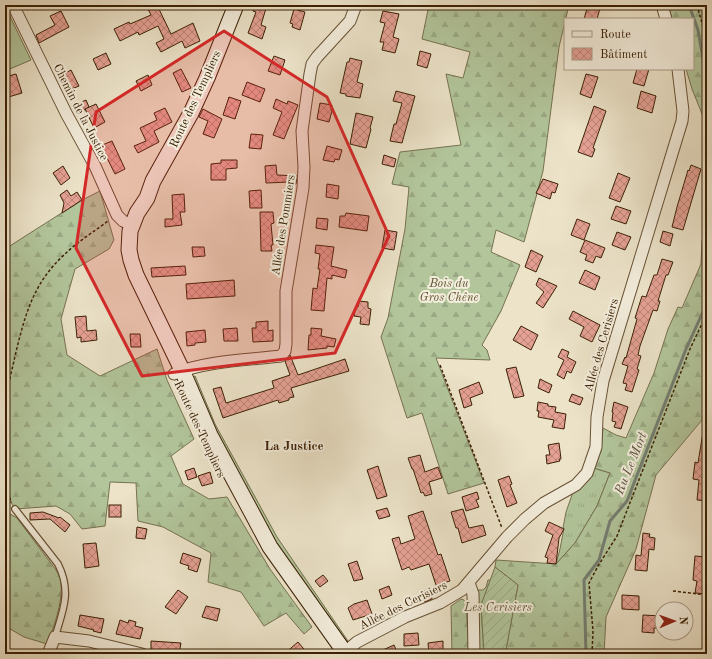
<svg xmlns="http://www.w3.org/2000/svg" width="712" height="659" viewBox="0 0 712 659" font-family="'Old Standard TT',serif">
  <defs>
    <pattern id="grass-tufts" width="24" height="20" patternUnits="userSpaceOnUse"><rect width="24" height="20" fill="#b2c59b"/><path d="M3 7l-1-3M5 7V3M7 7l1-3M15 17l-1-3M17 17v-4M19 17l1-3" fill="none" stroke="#9aa984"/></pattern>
    <pattern id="forest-firs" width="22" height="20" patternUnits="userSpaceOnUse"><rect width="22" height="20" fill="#b2c59b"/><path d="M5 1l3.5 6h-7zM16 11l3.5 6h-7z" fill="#9aa984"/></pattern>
    <pattern id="garden-furrows" width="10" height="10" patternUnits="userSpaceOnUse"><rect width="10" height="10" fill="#b2c59b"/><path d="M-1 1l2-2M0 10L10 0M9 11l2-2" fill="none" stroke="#9aa984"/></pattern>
    <pattern id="building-cross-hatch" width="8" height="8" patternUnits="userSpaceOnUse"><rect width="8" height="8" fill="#e5a194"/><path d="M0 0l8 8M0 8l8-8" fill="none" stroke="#bb8377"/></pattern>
  </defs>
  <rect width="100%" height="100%" fill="#ece3c9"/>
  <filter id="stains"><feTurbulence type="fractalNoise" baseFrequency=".005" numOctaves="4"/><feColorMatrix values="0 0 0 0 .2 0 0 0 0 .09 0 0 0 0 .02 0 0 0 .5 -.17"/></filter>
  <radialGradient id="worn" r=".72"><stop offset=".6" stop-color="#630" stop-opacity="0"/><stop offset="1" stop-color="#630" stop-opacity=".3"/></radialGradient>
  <g fill="url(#grass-tufts)" stroke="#767250">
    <path d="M195 376 215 424 277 537 348 641 346 642 295 574 231 467 192 378Z"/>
    <path d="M594 468 610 473 597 506 575 543 556 564 560 549 564 528H563L566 512 573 492 583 486 591 476Z"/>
    <path d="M488 580H492L481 605 484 654H477L476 601 477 590H483L486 587Z"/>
  </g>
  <g fill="url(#forest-firs)" stroke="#767250">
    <path d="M429 5H569L559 47 543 171 524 242 496 230 491 252 520 265 501 311 482 345 487 350 490 360 436 358 484 483 448 494 422 413 407 418 381 337 388 318 405 229 409 187 392 184 400 152 461 145 446 74 463 78 470 52 422 39Z"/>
    <path d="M668 5H707V126L692 89 686 69H693V19H672Z"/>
    <path d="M100 191 114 240 109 249 75 269 61 319 67 355 100 376 157 349 167 380 194 439 171 456 183 484 209 499 227 497 270 569 312 627 304 634 286 613 264 626 241 592 208 582 211 553 163 527 138 521 136 483 110 482 105 526 82 529 70 514 56 506 15 509C0 488 5 431 6 404L5 403V249L82 200Z"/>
    <path d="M707 225V414L656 475 636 549 606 617 604 654H497L506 650 518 585 495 567 496 560 556 564 575 543 597 506 610 473 594 468 601 451 603 428 616 435 626 438 654 373 668 329 678 307 682 308 701 264 702 241Z"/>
    <path d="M5 511 17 518 56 570C57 572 59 575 60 578 65 597 54 627 47 644L24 637 5 626Z"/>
    <path d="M461 599 464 600 466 603 469 654H452L451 606Z"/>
  </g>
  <path fill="#b2c59b" stroke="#767250" d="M5 6 31 60 5 71Z"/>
  <path fill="url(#garden-furrows)" stroke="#767250" d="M495 567 518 585 506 650 497 654H484L481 605Z"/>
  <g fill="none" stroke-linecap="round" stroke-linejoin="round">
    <g stroke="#747e72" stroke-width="3">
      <path d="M689 5 698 30 707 82"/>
      <path d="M586 654 584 580 599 560 610 521 627 501 686 349 707 303"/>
    </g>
  </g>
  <g fill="url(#building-cross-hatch)" stroke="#3b2004">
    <path d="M146 5H157L171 34 193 23 200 41 185 48 182 41 161 52 156 43 164 39 158 26 139 35 138 32 120 41 114 29 129 22 130 24 151 15Z"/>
    <path d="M255 5H267L261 25 266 27 262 39 248 33 256 12 253 11Z"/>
    <path d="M588 5H601L597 19H584Z"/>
    <path d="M294 9 305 12 300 30 292 27 293 24 290 23Z"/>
    <path d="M61 11 69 27 39 43 36 35 55 25 50 16Z"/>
    <path d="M383 11 399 14 393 37 399 39 395 53 382 50 384 42H380L385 23 380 22Z"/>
    <path d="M420 51 431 54 427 68 417 65Z"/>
    <path d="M106 53 111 64 98 70 93 59Z"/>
    <path d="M274 56 285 60 280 75 268 71Z"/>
    <path d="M350 58 362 61 357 82 363 84 360 98 346 96V94L340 93 347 62H349Z"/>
    <path d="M181 69 191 88 182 92 173 73Z"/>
    <path d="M637 69H649L644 86 633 83Z"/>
    <path d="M71 70 79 86 69 90 62 75Z"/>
    <path d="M16 74 22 93 5 98V88H7L5 77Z"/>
    <path d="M586 74 598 77 591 98 580 94Z"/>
    <path d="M148 75 152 85 141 91 136 81Z"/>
    <path d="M247 82 265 89 260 102 242 95Z"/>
    <path d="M396 91 415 96 402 143 390 141 394 124H396L402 103 393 101Z"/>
    <path d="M641 91 656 96 652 113 637 108Z"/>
    <path d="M229 97 241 101 235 119 223 115Z"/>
    <path d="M276 99 287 104 288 101 298 105 284 139 273 135 282 112 273 108Z"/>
    <path d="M86 100 89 107 81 112 77 104Z"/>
    <path d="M320 103 332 105 331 110 332 111 329 122 317 119Z"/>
    <path d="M96 104 105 122 94 128 85 109Z"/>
    <path d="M594 106 606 111 593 148 595 149 592 157 578 152Z"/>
    <path d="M165 108 172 122 154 131 159 142 138 153 134 146 146 141 140 128 157 120 154 113Z"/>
    <path d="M203 109 222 119 214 138 203 134 208 121 199 117Z"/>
    <path d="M356 113 373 117 370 128 371 129 366 148 350 144Z"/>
    <path d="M251 134 263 135 261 149 249 148Z"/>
    <path d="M112 141 125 169 115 174 105 154H104L100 146Z"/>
    <path d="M327 146 342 150 339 160 335 159 334 162 323 160Z"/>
    <path d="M384 155 396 159 394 167 382 164Z"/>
    <path d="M221 160H237V168L226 169V180H211V164L221 163Z"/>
    <path d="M276 165 277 175 297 176 296 184H290V182L266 183 265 166Z"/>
    <path d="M691 165 701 169 683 230 672 227 677 207 688 170 689 171Z"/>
    <path d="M63 166 70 178 61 185 53 173Z"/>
    <path d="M618 173 630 178 620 202 609 198Z"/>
    <path d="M543 179 558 184 555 193 552 192 550 199 536 193Z"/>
    <path d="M327 184 339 186 338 199 326 197Z"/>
    <path d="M67 190 71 196 77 192 82 200 62 213 64 203 60 195Z"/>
    <path d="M261 190 262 208H250L249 191Z"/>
    <path d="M184 194 185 212H180L182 225 165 227V219H173L172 195Z"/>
    <path d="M616 206 631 211 626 224 611 219Z"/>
    <path d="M260 212H273L274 223 271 224 273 245H271L272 251H261Z"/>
    <path d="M346 213 369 216 367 231 339 227 340 216H345Z"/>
    <path d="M317 218 328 219 327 230 316 228Z"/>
    <path d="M577 219 590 224 584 240 571 235Z"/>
    <path d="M385 230 397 232 394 250 382 248Z"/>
    <path d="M663 231 673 234 670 246 660 242Z"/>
    <path d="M617 232 631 237 625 250 612 245Z"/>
    <path d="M585 240 605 248 601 258 596 256 593 263 585 260 587 255 580 252Z"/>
    <path d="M316 245 334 247 331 266 347 270 345 278 332 275V279L327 278 324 311 311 310 313 288 317 289 320 269H318L320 254 315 253Z"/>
    <path d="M192 247H204L205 256 193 257Z"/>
    <path d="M531 250 543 256 536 272 525 267Z"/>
    <path d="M662 259 673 262 668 275H666L658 301H660L657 311 653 310 640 346 638 355 641 356 637 369 639 370 632 392 625 390 627 384 623 383 628 366 622 364 625 357 626 358 637 319 635 318 642 296 646 297 654 275H657Z"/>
    <path d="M185 266 186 275 152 277 151 268Z"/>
    <path d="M585 270 600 277 595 290 579 283Z"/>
    <path d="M539 278 557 286 543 308 536 303 544 292 536 285Z"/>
    <path d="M234 280 235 296 187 299 186 284Z"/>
    <path d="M359 301 368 302V308L371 309 369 325 360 324 361 317 354 316 356 307H358Z"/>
    <path d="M573 311 600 325 592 342 580 336 584 327 569 319Z"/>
    <path d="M86 316 87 331 96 330 97 340 81 342V337L77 338 75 317Z"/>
    <path d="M268 321V331L273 330V341L253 342 252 328H256V322Z"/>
    <path d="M521 326 538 335 531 350 513 340Z"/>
    <path d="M237 328 238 341H224L223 329Z"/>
    <path d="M311 328 322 329 321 336 336 339 334 347 327 346V348L308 350 309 335H311Z"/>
    <path d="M205 330 206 342 195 343V345L187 346 186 332Z"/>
    <path d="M130 334H140L141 347H131Z"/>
    <path d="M562 349 569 352 567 357 576 362 571 373 567 371 564 379 557 375 564 360 558 357Z"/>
    <path d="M290 355 298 375 345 359 349 371 291 388 294 397 289 398V400L279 403 278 400 223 418 213 389 221 387 226 403 274 388 272 381 290 375 285 361Z"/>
    <path d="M516 367 524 396 514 398 506 369Z"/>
    <path d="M540 379 552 385 549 393 538 388Z"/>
    <path d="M479 382 483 393 470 398 472 405 464 408 459 390Z"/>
    <path d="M572 394 583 398 580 405 569 401Z"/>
    <path d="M538 402 548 404V406L556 407 555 412 566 414 564 429 552 427 554 420 538 417 539 411H537Z"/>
    <path d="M614 402 628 407 621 429 614 427 616 422 612 421 613 412H612Z"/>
    <path d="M703 432H707V501L697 500 699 480 693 479 695 462 698 463Z"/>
    <path d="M559 443 561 459H559L560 461 547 464 546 455H550L548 445Z"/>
    <path d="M420 455 425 472 438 467 442 478 429 482 432 494 425 496 423 492 421 493 413 469H412L408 458Z"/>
    <path d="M378 466 387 496 377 499 367 470Z"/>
    <path d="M194 468 197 477 188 480 185 471Z"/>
    <path d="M210 472 213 483 202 486 198 476Z"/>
    <path d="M509 476 512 484 510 485 517 503 507 507 498 480Z"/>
    <path d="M477 492 479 499 476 500 479 507 466 511 462 497Z"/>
    <rect x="109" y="505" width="12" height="12"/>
    <path d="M387 508 390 516 379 519 376 511Z"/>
    <path d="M463 509 469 528 483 525 486 535 462 543 458 528H456L451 512Z"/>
    <path d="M423 511 438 555 441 554 450 581 443 583 444 585 437 588 429 564 411 570 409 567 402 570 392 539 399 537 401 544 415 539 408 516Z"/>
    <path d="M43 512 59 518 60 517 70 525 65 532 50 519 30 520V513Z"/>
    <path d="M549 522 564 529 559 538 556 564 547 563 548 558 545 557 553 535 545 531Z"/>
    <path d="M137 527 147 529 145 539 136 538Z"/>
    <path d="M643 533 650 534 649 537 655 538 654 550 649 549 647 571 635 570 636 555 641 556Z"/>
    <path d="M96 543 99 566 85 568 83 544Z"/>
    <path d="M183 553 201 559 197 572 188 569 189 566 180 563Z"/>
    <path d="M695 556 707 557V594L695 593 697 581 693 580Z"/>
    <path d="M357 561 363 579 354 581 348 564Z"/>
    <path d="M323 575 328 581 320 587 315 581Z"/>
    <path d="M389 586 392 595 382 599 379 590Z"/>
    <path d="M430 589 432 599 425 602 422 592Z"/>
    <path d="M178 590 188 597 176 614 165 607Z"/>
    <path d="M622 595 639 596V610L622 609Z"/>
    <path d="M367 600 372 614 353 620 348 608 354 604Z"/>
    <path d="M206 606 220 609 217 621 202 617Z"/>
    <path d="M80 615 104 619 101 633 93 631 94 630 78 626Z"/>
    <path d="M643 615 661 616 660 628H654V633L642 632Z"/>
    <path d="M120 620 128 623 129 620 136 622 135 626 143 628 140 639 116 634Z"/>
    <path d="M418 633 419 645 404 646V634Z"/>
    <path d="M151 641 181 643 179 654 151 652Z"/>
    <path d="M443 641V654H429L428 643Z"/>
    <path d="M298 642 308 654H284Z"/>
    <path d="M394 645 398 654H374Z"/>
  </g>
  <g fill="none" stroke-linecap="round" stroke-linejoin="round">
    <defs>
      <path id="lane" d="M15 509 58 564C72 592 63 610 55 637"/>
      <g id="street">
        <path d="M13 5 66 113 95 166 117 215 123 221 132 225"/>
        <path d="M662 5 666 19"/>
        <path d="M174 374C204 361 248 360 281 356L285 351 286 344V291L303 188 304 167 302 131 310 74 312 64 317 57 350 21 356 5"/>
        <path d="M469 583 473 594 474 654"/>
        <path d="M48 654 55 637 89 641 142 654"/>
        <path d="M343 654 357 642 405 617 440 603 462 590 507 537 525 519 544 503 576 485 587 473 596 447 597 417 603 381 682 121 683 111 678 69"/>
      </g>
      <path id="secondary" d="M236 5 207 78 191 113 153 181 147 198 137 213 130 231 129 250 131 260 136 275 182 370 210 435 253 515 270 547 346 654"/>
    </defs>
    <use href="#lane" stroke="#675135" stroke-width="8"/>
    <use href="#street" stroke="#675135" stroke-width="13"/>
    <use href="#secondary" stroke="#3b2004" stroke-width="17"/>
    <g stroke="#3b2004" stroke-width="1.5" stroke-dasharray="3 2" stroke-linecap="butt">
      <path d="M697 5 707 41"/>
      <path d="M5 30C12 35 10 46 5 53"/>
      <path d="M440 365 502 528"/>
      <path d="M5 449C5 434 5 418 6 403 7 387 12 371 15 356 25 315 33 283 65 254 77 242 95 231 108 221"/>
      <path d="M5 478 11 503"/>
      <path d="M673 591 707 595"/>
      <path d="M592 654 593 631 589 583 598 566 617 536 690 349 707 313"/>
    </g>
    <use href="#lane" stroke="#f3eddc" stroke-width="5.5"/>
    <use href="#street" stroke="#f3eddc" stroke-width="11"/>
    <use href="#secondary" stroke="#f3eddc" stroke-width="15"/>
  </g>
  <path fill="#d62828" fill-opacity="0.2" stroke="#d62828" stroke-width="3" stroke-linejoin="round" d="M224 31 327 97 389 236 335 353 142 376 76 248 96 112Z"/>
  <g text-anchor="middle" stroke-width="4" stroke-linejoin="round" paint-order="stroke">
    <g font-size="12" fill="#3b2004" stroke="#f3eddc">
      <text transform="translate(195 99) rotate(-65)" y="4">Route des Templiers</text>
      <text transform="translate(81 112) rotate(63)" y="4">Chemin de la Justice</text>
      <text transform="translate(283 225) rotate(-81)" y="4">Allée des Pommiers</text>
      <text transform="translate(601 345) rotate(-74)" y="4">Allée des Cerisiers</text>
      <text transform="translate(200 429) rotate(65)" y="4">Route des Templiers</text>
      <text transform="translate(403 605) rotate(-26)" y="4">Allée des Cerisiers</text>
    </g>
    <g font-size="12" font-style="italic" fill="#5f5231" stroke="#f3eddc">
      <text x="449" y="287">Bois du<tspan x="449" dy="14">Gros Chêne</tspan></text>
      <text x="498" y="611">Les Cerisiers</text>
    </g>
    <g font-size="13" font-weight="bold" fill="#3b2004" stroke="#f3eddc">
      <text x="294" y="450">La Justice</text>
    </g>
    <g font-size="13" font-style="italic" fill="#584f3b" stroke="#f3eddc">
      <text transform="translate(630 463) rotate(-68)" y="5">Ru Le Mort</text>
    </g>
  </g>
  <rect width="712" height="659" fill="none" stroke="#ece3c9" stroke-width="20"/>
  <rect x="6" y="6" width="700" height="647" fill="none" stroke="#3b2004" stroke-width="2"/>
  <rect x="10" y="10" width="692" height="639" fill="none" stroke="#3b2004"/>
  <rect x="564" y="18" width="130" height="52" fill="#f3eddc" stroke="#a99b86"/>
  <rect x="572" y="31" width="20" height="6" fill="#f3eddc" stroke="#a99b86"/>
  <text x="600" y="38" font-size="12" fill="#3b2004">Route</text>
  <rect x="572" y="48" width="20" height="12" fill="url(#building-cross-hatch)" stroke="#a99b86"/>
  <text x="600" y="58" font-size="12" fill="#3b2004">Bâtiment</text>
  <g transform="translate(674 621) rotate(88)"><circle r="19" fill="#f3eddc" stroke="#a99b86"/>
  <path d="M0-3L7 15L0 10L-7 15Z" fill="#8f2418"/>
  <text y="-6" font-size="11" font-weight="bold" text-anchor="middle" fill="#3b2004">N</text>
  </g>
  <rect width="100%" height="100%" filter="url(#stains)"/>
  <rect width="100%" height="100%" fill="url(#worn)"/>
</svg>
